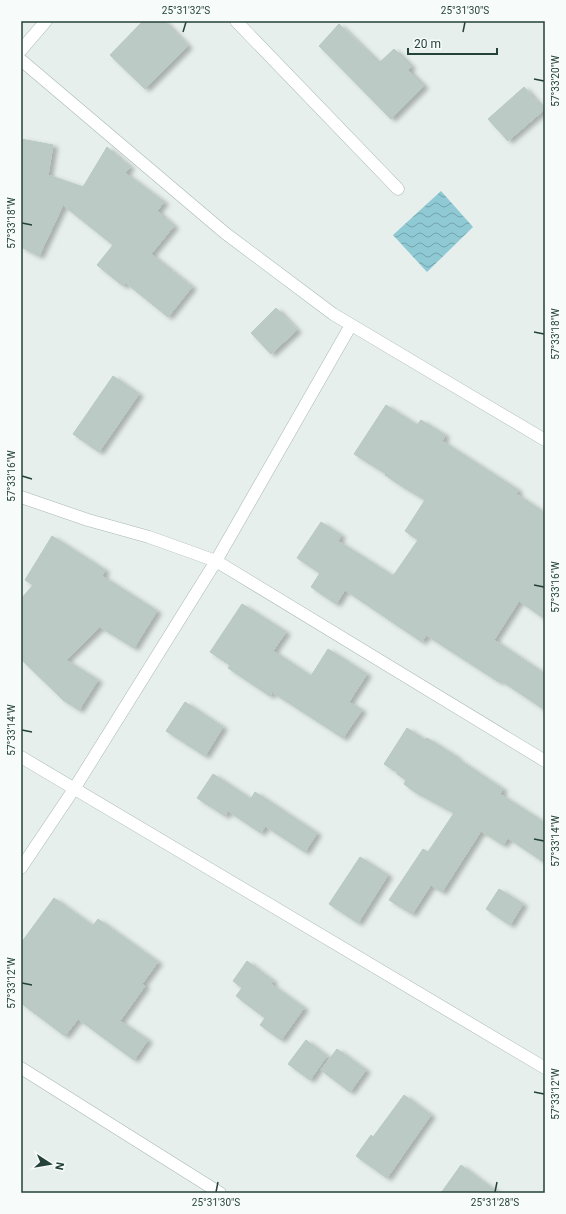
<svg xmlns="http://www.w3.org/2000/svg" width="566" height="1214" viewBox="0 0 566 1214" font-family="Roboto,sans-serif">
  <defs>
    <pattern id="water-waves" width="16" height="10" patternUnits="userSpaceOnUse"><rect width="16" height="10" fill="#8ec9d4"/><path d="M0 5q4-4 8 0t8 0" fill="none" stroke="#74a5ad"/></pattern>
    <filter id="shadow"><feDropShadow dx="4.5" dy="2.5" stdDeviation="2" flood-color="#0004"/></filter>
  </defs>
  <rect width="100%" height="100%" fill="#e6efeb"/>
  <path fill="url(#water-waves)" d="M441 191 473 227 427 272 393 235Z"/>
  <g fill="#bbcac4" stroke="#b8c9c2" filter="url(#shadow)">
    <path d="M143 21H164L188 46 145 89 110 55Z"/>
    <path d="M339 24 379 63 394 49 411 66 408 70 424 86 391 119 319 46Z"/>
    <path d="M524 87 544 110 508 141 488 119Z"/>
    <path d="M21 139 53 145 48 175 83 187 107 147 130 167 125 173 164 202 157 211 174 226 151 254 192 287 168 317 126 283 123 286 97 265 113 245 63 205 39 256 21 247Z"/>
    <path d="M276 308 297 330 271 354 251 333Z"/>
    <path d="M113 376 139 394 99 452 73 434Z"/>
    <path d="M386 405 417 425 421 420 445 435 442 441 518 490 516 494 545 513V619L519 601 494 640 545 674V710L500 680 499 682 426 635 422 642 345 590 336 604 311 587 320 573 297 558 321 522 341 535 338 541 393 576 418 540 405 531 425 500 403 487 385 475 386 474 354 454Z"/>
    <path d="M52 536 105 570 102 576 157 611 134 648 100 627 66 660 98 680 79 710 63 700 21 659V599L33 585 25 580Z"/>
    <path d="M242 604 286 632 273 651 311 676 328 649 367 674 349 702 362 710 343 738 272 692 270 696 228 668 230 665 210 652Z"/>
    <path d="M185 702 223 727 205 756 166 731Z"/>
    <path d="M407 728 425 740 427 738 457 757 456 758 503 789 500 794 545 823V863L508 838 503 845 481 831 442 892 431 885 412 914 389 900 423 849 428 852 454 813 415 792 404 784 406 780 397 774 398 773 384 764Z"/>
    <path d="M213 774 251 799 255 792 317 833 305 852 265 826 261 833 228 811 225 816 197 798Z"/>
    <path d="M360 857 388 875 358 923 329 904Z"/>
    <path d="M499 889 523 904 510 925 486 909Z"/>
    <path d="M54 898 93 926 98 919 158 962 142 984 145 986 120 1021 148 1040 134 1060 78 1019 65 1036 21 1003V943Z"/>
    <path d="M247 961 273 981 271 984 304 1008 281 1040 260 1025 265 1018 236 996 242 988 233 981Z"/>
    <path d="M306 1040 327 1056 310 1080 288 1064Z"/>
    <path d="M337 1049 366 1070 350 1092 321 1070Z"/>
    <path d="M404 1095 431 1115 387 1178 356 1156 371 1135 373 1137Z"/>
    <path d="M461 1165 498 1193H441Z"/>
  </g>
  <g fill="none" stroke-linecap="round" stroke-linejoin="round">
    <defs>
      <g id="minor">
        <path d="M236 21 398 189"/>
        <path d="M21 50 46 21"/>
        <path d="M21 60 225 233 333 314 545 440"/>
        <path d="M21 497 88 520 149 537 216 561 545 761"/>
        <path d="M21 757 545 1068"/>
        <path d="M21 868 74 789 216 561 351 325"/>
        <path d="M21 1068 220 1193"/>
      </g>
    </defs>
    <use href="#minor" stroke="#a8b8b2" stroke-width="13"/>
    <use href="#minor" stroke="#fff" stroke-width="12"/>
  </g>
  <path fill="none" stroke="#24423a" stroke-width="1.5" d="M183 32 186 22M463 32 465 22M534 79 544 81M22 223 32 225M534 332 544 334M22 476 32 479M534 585 544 587M22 730 32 732M534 839 544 841M22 983 32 985M534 1092 544 1094M216 1192 218 1182M495 1192 497 1182"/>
  <rect width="566" height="1214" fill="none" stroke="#f7fbf9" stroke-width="44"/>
  <g transform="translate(50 1164) rotate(102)" stroke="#f7fbf9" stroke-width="3" paint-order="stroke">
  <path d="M0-3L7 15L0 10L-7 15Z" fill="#24423a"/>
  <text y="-6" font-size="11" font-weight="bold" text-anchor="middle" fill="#24423a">N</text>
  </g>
  <path d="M408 48v6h89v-6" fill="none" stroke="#24423a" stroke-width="2"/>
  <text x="414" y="48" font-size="12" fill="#24423a" stroke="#f7fbf9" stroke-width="3" paint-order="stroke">20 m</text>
  <rect x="22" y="22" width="522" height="1170" fill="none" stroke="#24423a" stroke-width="1.5"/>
  <g font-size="10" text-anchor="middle" fill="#24423a">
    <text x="186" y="14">25°31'32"S</text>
    <text x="465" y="14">25°31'30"S</text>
    <text transform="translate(555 81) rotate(-90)" y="4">57°33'20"W</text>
    <text transform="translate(11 223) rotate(-90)" y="4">57°33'18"W</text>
    <text transform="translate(555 334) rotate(-90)" y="4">57°33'18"W</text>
    <text transform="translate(11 476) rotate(-90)" y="4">57°33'16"W</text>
    <text transform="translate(555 587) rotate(-90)" y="4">57°33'16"W</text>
    <text transform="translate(11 730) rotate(-90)" y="4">57°33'14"W</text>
    <text transform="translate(555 841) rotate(-90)" y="4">57°33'14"W</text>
    <text transform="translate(11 983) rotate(-90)" y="4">57°33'12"W</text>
    <text transform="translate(555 1094) rotate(-90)" y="4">57°33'12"W</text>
    <text x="216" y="1206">25°31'30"S</text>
    <text x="495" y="1206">25°31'28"S</text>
  </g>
</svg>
